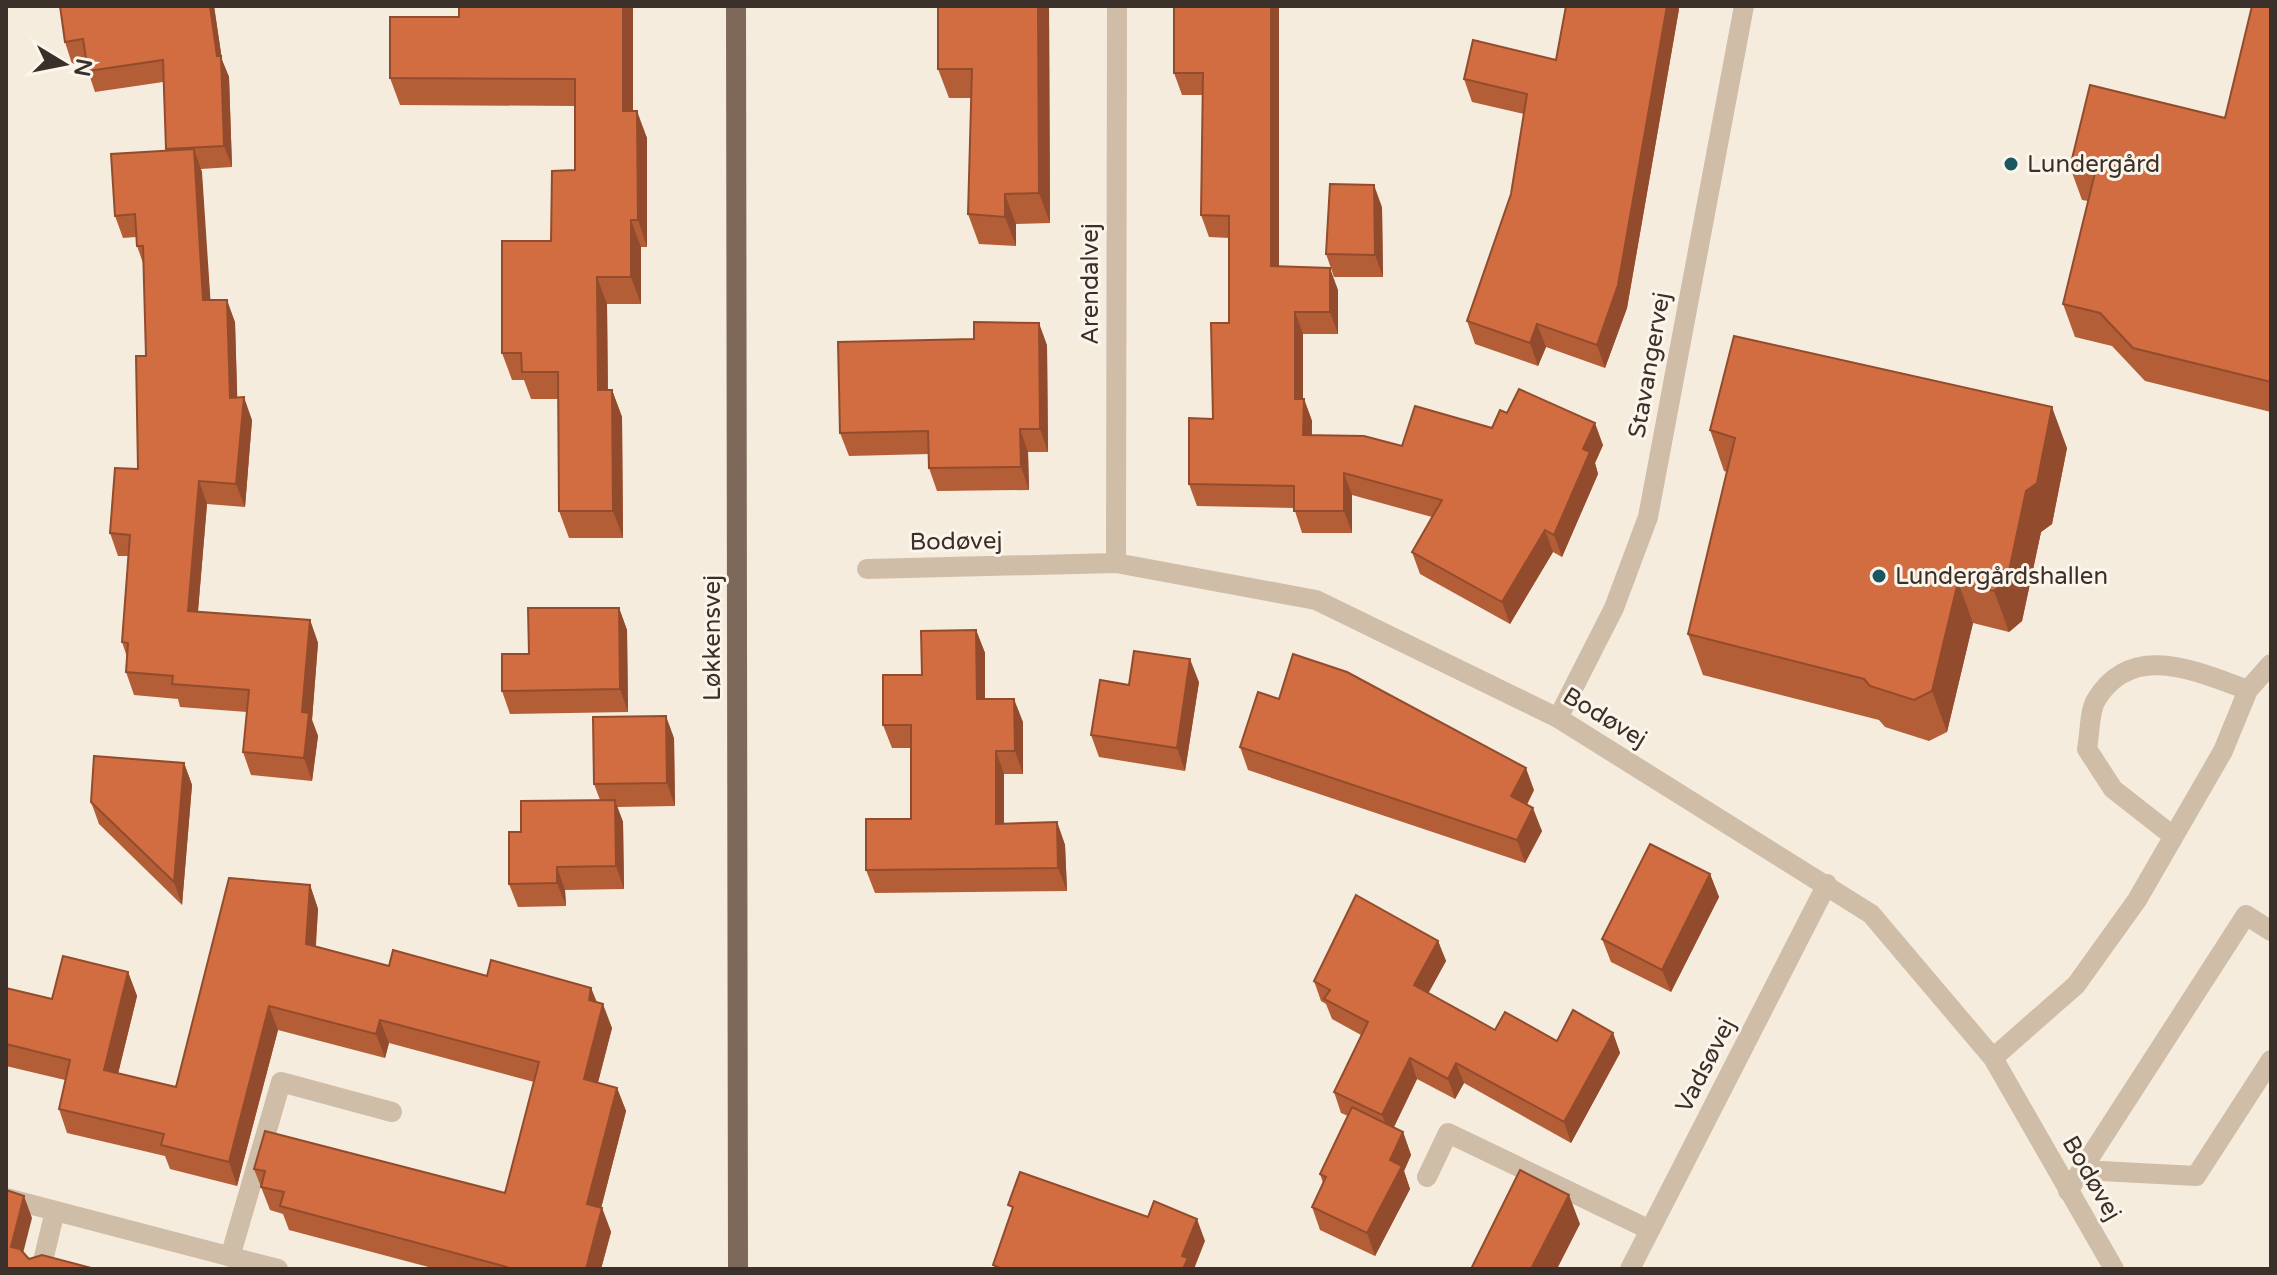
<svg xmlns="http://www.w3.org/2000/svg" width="2277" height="1275" viewBox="0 0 2277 1275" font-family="'Varela Round',sans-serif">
  <rect width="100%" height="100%" fill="#f5ecde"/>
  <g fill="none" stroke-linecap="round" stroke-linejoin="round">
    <g stroke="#cfbda8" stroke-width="20">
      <path d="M2173 836 2113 789 2087 749C2090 735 2089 712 2096 700 2132 640 2197 672 2248 690"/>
      <path d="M1993 1058 2076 985 2137 900 2223 751 2248 690 2271 664"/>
      <path d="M2082 1170 2196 1176 2271 1060"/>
      <path d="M1427 1177 1448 1133 1650 1230"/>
      <path d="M2068 1191 2246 915 2271 931"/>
    </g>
    <g stroke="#cfbda8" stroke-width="20">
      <path d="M1116 563 1117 6"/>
      <path d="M867 569 1116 563 1316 600 1558 718 1871 914 1993 1058 2114 1269"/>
      <path d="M1558 718 1614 608 1648 517 1744 6"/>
      <path d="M6 1198 278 1269"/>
      <path d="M230 1257 281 1082 392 1112"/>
      <path d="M41 1269 55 1211"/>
      <path d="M1630 1269 1827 884"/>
    </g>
    <path stroke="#7e6859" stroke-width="20" d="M736 6 738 1269"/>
  </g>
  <g fill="#b45e37">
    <path d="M60 6H214L222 60 229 77 232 167 201 169 210 300 235 322 237 397 252 420 245 507 207 504 198 612 310 620 318 643 312 720 318 736 312 781 251 775 243 752 247 712 180 707 178 699 134 695 126 672 127 657 122 642 128 556H118L110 533 138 469 146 356 144 266 137 246 136 237 123 238 115 216 167 151 163 82 95 92 88 71 86 62 72 64 65 42Z"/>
    <path d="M633 6V111L647 138V247H641V304H607L608 390H612L622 417 623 538H569L559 511 558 399H531L524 380H512L502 353 551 241 575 170V106L400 105 390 78 459 17Z"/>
    <path d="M1049 6 1050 223 1016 224V246L979 244 968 214 971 98H949L938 69Z"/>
    <path d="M1174 6H1279V267L1338 290V334H1303V399H1304L1312 421V435L1402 446 1492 428 1507 413 1603 445 1595 463 1598 474 1562 557 1553 552 1510 624 1420 574 1412 552 1432 517 1352 495V533H1302L1294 508 1197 506 1189 484 1213 419 1229 323V238L1209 237 1201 215 1203 95H1182L1174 73Z"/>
    <path d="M1566 6H1678L1679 9 1627 308 1605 368 1546 347 1538 366 1475 344 1467 321 1511 194 1524 114 1472 102 1464 79 1556 60Z"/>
    <path d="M2271 6V412L2145 381 2112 346 2075 337 2063 304 2088 201 2082 200 2070 167 2225 118Z"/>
    <path d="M1382 207 1383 277H1334L1326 254Z"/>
    <path d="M1047 345 1048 452H1028L1029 490 937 491 929 468V454L849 456 840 433Z"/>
    <path d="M1710 430 2067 448 2052 524 2041 532 2022 621 2009 632 1973 623 1947 732 1929 741 1885 727 1879 720 1703 675 1688 634 1727 472 1724 471Z"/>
    <path d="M619 608 627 630 628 712 510 714 502 691 529 654Z"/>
    <path d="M976 630 985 653V699L1023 722V774H1004V824L1057 822 1065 845 1067 891 875 893 866 870 911 819V748H892L883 725 922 675Z"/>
    <path d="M1199 682 1185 771 1099 757 1091 735 1129 685Z"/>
    <path d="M674 738 675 806 617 807 623 822 624 889 565 890 566 906 518 907 509 884 521 832 600 800 594 784Z"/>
    <path d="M1240 747 1534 790 1527 805 1542 831 1525 863 1248 770Z"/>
    <path d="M184 763 192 785 182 905 99 824 91 802Z"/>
    <path d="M1710 874 1719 897 1671 992 1611 962 1602 939Z"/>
    <path d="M310 885 318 909 316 946 389 966 591 988 597 1002 612 1028 598 1082 617 1088 626 1111 601 1208H602L611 1232 601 1269H436L289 1230 283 1214 270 1210 254 1169 505 1193 534 1082 389 1043 385 1058 278 1030 237 1186 170 1169 165 1156 67 1133 59 1109 65 1080 6 1066V988L52 999 128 972 137 996 118 1074 176 1087Z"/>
    <path d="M1438 941 1446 961 1428 993 1495 1030 1557 1041 1613 1033 1620 1053 1571 1143 1464 1083 1455 1099 1417 1079 1394 1127 1403 1132 1411 1155 1404 1171 1410 1189 1375 1256 1320 1230 1312 1207 1323 1183 1320 1174 1348 1116 1341 1113 1334 1092 1361 1035 1332 1019 1326 1004 1321 1001 1314 981Z"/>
  </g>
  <g fill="#924c2d">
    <path d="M210 6H214L222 60 229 77 232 167 224 146 217 56Z"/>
    <path d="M623 6H633V138L623 111Z"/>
    <path d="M1038 6H1049L1050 223 1039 193Z"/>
    <path d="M1271 6H1279V288L1271 266Z"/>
    <path d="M1667 6H1678L1679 9 1627 308 1605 368 1597 345Z"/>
    <path d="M637 111 647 138V247L638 220Z"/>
    <path d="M194 149 202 172 212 323 203 300Z"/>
    <path d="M1374 185 1382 207 1383 277 1375 255Z"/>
    <path d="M1005 194 1016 224V246L1005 217Z"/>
    <path d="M631 220 641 247V304L631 277Z"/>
    <path d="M1330 268 1338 290V334L1330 312Z"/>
    <path d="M597 277 607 304 608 417 598 390Z"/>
    <path d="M227 300 235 322 238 420 230 398Z"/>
    <path d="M1295 312 1303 334V421L1295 399Z"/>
    <path d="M1039 323 1047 345 1048 452 1040 429Z"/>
    <path d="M1537 324 1546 347 1538 366 1530 343Z"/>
    <path d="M612 390 622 417 623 538 613 511Z"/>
    <path d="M244 397 252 420 245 507 236 484Z"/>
    <path d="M1304 399 1312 421 1311 457 1303 435Z"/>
    <path d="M2052 407 2067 448 2052 524 2041 532 2022 621 2009 632 1994 591Z"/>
    <path d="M1595 423 1603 445 1595 463 1598 474 1562 557 1554 535 1583 449Z"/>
    <path d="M1020 429 1028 452 1029 490 1021 467Z"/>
    <path d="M1344 473 1352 495V533L1344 511Z"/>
    <path d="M199 481 207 504 196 633 188 611Z"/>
    <path d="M1545 530 1553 552 1510 624 1502 602Z"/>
    <path d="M1958 582 1973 623 1947 732 1932 691Z"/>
    <path d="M619 608 627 630 628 712 620 689Z"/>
    <path d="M310 620 318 643 312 720 318 736 312 781 304 758 302 712Z"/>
    <path d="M976 630 985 653V722L977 699Z"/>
    <path d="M1190 659 1199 682 1185 771 1177 748Z"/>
    <path d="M1014 699 1023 722V774L1015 751Z"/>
    <path d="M666 716 674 738 675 806 667 783Z"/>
    <path d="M996 751 1004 774V847L996 824Z"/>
    <path d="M184 763 192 785 182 905 174 882Z"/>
    <path d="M1526 768 1534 790 1519 819 1511 796Z"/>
    <path d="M615 800 623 822 624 889 616 866Z"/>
    <path d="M1533 808 1542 831 1525 863 1517 840Z"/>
    <path d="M1057 822 1065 845 1067 891 1058 868Z"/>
    <path d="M557 867 565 890 566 906 557 883Z"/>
    <path d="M1710 874 1719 897 1671 992 1662 970Z"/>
    <path d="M310 885 318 909 314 967 306 944Z"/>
    <path d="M1438 941 1446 961 1422 1005 1414 985Z"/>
    <path d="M128 972 137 996 113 1094 104 1070Z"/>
    <path d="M591 988 600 1012 589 1000Z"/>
    <path d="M603 1004 612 1028 593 1102 584 1079Z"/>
    <path d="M269 1006 278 1030 237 1186 229 1162Z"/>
    <path d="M380 1020 389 1043 385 1058 376 1034Z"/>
    <path d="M1613 1033 1620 1053 1571 1143 1564 1122Z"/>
    <path d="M1410 1058 1417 1079 1390 1135 1382 1115Z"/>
    <path d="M1456 1063 1464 1083 1455 1099 1448 1079Z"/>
    <path d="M617 1088 626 1111 596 1228 587 1204Z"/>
    <path d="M1403 1132 1411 1155 1404 1171 1410 1189 1375 1256 1367 1233 1390 1160Z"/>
    <path d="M1569 1195 1580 1224 1557 1269H1531Z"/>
    <path d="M24 1196 32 1218 19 1269 11 1247Z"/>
    <path d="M602 1208 611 1232 601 1269H586Z"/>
    <path d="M1197 1219 1205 1241 1194 1269H1183L1182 1256Z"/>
  </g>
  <g fill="#d16d40" stroke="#924c2d" stroke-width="2">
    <path d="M60 6H210L217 56H221L224 146 166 149 163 60 88 71 83 39 65 42Z"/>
    <path d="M459 6H623V111H637L638 220H631V277H597L598 390H612L613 511H559L558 372H522L521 353H502V241H551L552 171 575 170V79L390 78V17H459Z"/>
    <path d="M938 6H1038L1039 193 1005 194V217L968 214 972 69H938Z"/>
    <path d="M1174 6H1271V266L1330 268V312H1295V399H1304L1303 435 1364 436 1402 446 1415 406 1492 428 1500 410 1507 413 1519 389 1595 423 1583 449 1590 452 1554 535 1545 530 1502 602 1412 552 1442 500 1344 473V511H1294V486L1189 484V418L1213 419 1211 323H1229V216L1201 215 1203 73H1174Z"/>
    <path d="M1566 6H1667L1618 285 1597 345 1537 324 1530 343 1467 321 1511 194 1527 94 1464 79 1473 40 1556 60Z"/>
    <path d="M2252 6H2271V382L2133 348 2100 313 2063 304 2095 173 2070 167 2090 85 2225 118Z"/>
    <path d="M194 149 203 300H227L230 398 244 397 236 484 199 481 188 611 310 620 302 712 309 713 304 758 243 752 249 690 172 684 173 676 126 672 128 643 122 642 130 535 110 533 115 468 138 469 136 356H146L143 246H137L135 214 115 216 111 154Z"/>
    <path d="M1330 184 1374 185 1375 255 1326 254Z"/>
    <path d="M974 322 1039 323 1040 429H1020L1021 467 929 468 928 431 840 433 838 342 974 339Z"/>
    <path d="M1734 336 2052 407 2037 483 2026 491 2007 580 1994 591 1958 582 1932 691 1914 700 1870 686 1864 679 1688 634 1735 438 1710 430Z"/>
    <path d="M528 608H619L620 689 502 691V654H529Z"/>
    <path d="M976 630 977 699H1014L1015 751H996V824L1057 822 1058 868 866 870V819H911V725H883V675H922L921 631Z"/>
    <path d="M1134 651 1190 659 1177 748 1091 735 1100 680 1129 685Z"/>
    <path d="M1293 654 1347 672 1526 768 1511 796 1533 808 1517 840 1240 747 1258 692 1279 699Z"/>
    <path d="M666 716 667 783 594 784 593 717Z"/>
    <path d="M94 756 184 763 174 882 91 802Z"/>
    <path d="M615 800 616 866 557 867V883L509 884V832H521V801Z"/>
    <path d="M1650 844 1710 874 1662 970 1602 939Z"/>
    <path d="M229 878 310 885 306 944 389 966 393 950 487 976 491 960 591 988 589 1000 603 1004 584 1079 617 1088 587 1204 602 1208 586 1269H507V1267L280 1206 284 1192 261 1187 265 1171 254 1169 265 1131 505 1193 539 1062 380 1020 376 1034 269 1006 229 1162 161 1145 164 1134 59 1109 70 1060 6 1044V988L52 999 63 956 128 972 104 1070 176 1087Z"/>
    <path d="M1356 895 1438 941 1414 985 1495 1030 1505 1012 1557 1041 1573 1010 1613 1033 1564 1122 1456 1063 1448 1079 1410 1058 1382 1115 1334 1092 1368 1022 1324 999 1330 990 1314 981Z"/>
    <path d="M1352 1107 1403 1132 1390 1160 1402 1166 1367 1233 1312 1207 1326 1177 1320 1174Z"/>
    <path d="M1520 1170 1569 1195 1531 1269H1471Z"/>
    <path d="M1020 1172 1148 1217 1154 1201 1197 1219 1182 1256 1188 1258 1183 1269H999L1000 1268 993 1265 1013 1207 1008 1205Z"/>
    <path d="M6 1190 24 1196 11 1247 20 1249 29 1259 42 1255 95 1269H6Z"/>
  </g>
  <g fill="#1a5861" stroke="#fcf5eb" stroke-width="3">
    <circle cx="2011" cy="164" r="8"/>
    <circle cx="1879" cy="576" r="8"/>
  </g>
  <g text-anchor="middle" stroke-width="6" stroke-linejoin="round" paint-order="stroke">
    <g font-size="24" fill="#3b3029" stroke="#fcf5eb" text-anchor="start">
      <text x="2027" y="172">Lundergård</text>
      <text x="1895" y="584">Lundergårdshallen</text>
    </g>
    <g font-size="24" fill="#3b3029" stroke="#fcf5eb">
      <text transform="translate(1090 284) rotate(-90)" y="8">Arendalvej</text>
      <text transform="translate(1649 365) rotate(-80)" y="8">Stavangervej</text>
      <text transform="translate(956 541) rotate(-1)" y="8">Bodøvej</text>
      <text transform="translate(712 638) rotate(-90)" y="8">Løkkensvej</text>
      <text transform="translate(1605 717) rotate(31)" y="8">Bodøvej</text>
      <text transform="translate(1705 1065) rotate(-63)" y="8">Vadsøvej</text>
      <text transform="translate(2092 1178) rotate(60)" y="8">Bodøvej</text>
    </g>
  </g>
  <rect width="2277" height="1275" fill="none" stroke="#3b3029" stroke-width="16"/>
  <g transform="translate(64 64) rotate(100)" stroke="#fcf5eb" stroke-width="6" paint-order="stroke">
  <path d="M0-6L14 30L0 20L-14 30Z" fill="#3b3029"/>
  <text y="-12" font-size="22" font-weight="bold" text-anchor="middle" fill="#3b3029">N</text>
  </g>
</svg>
